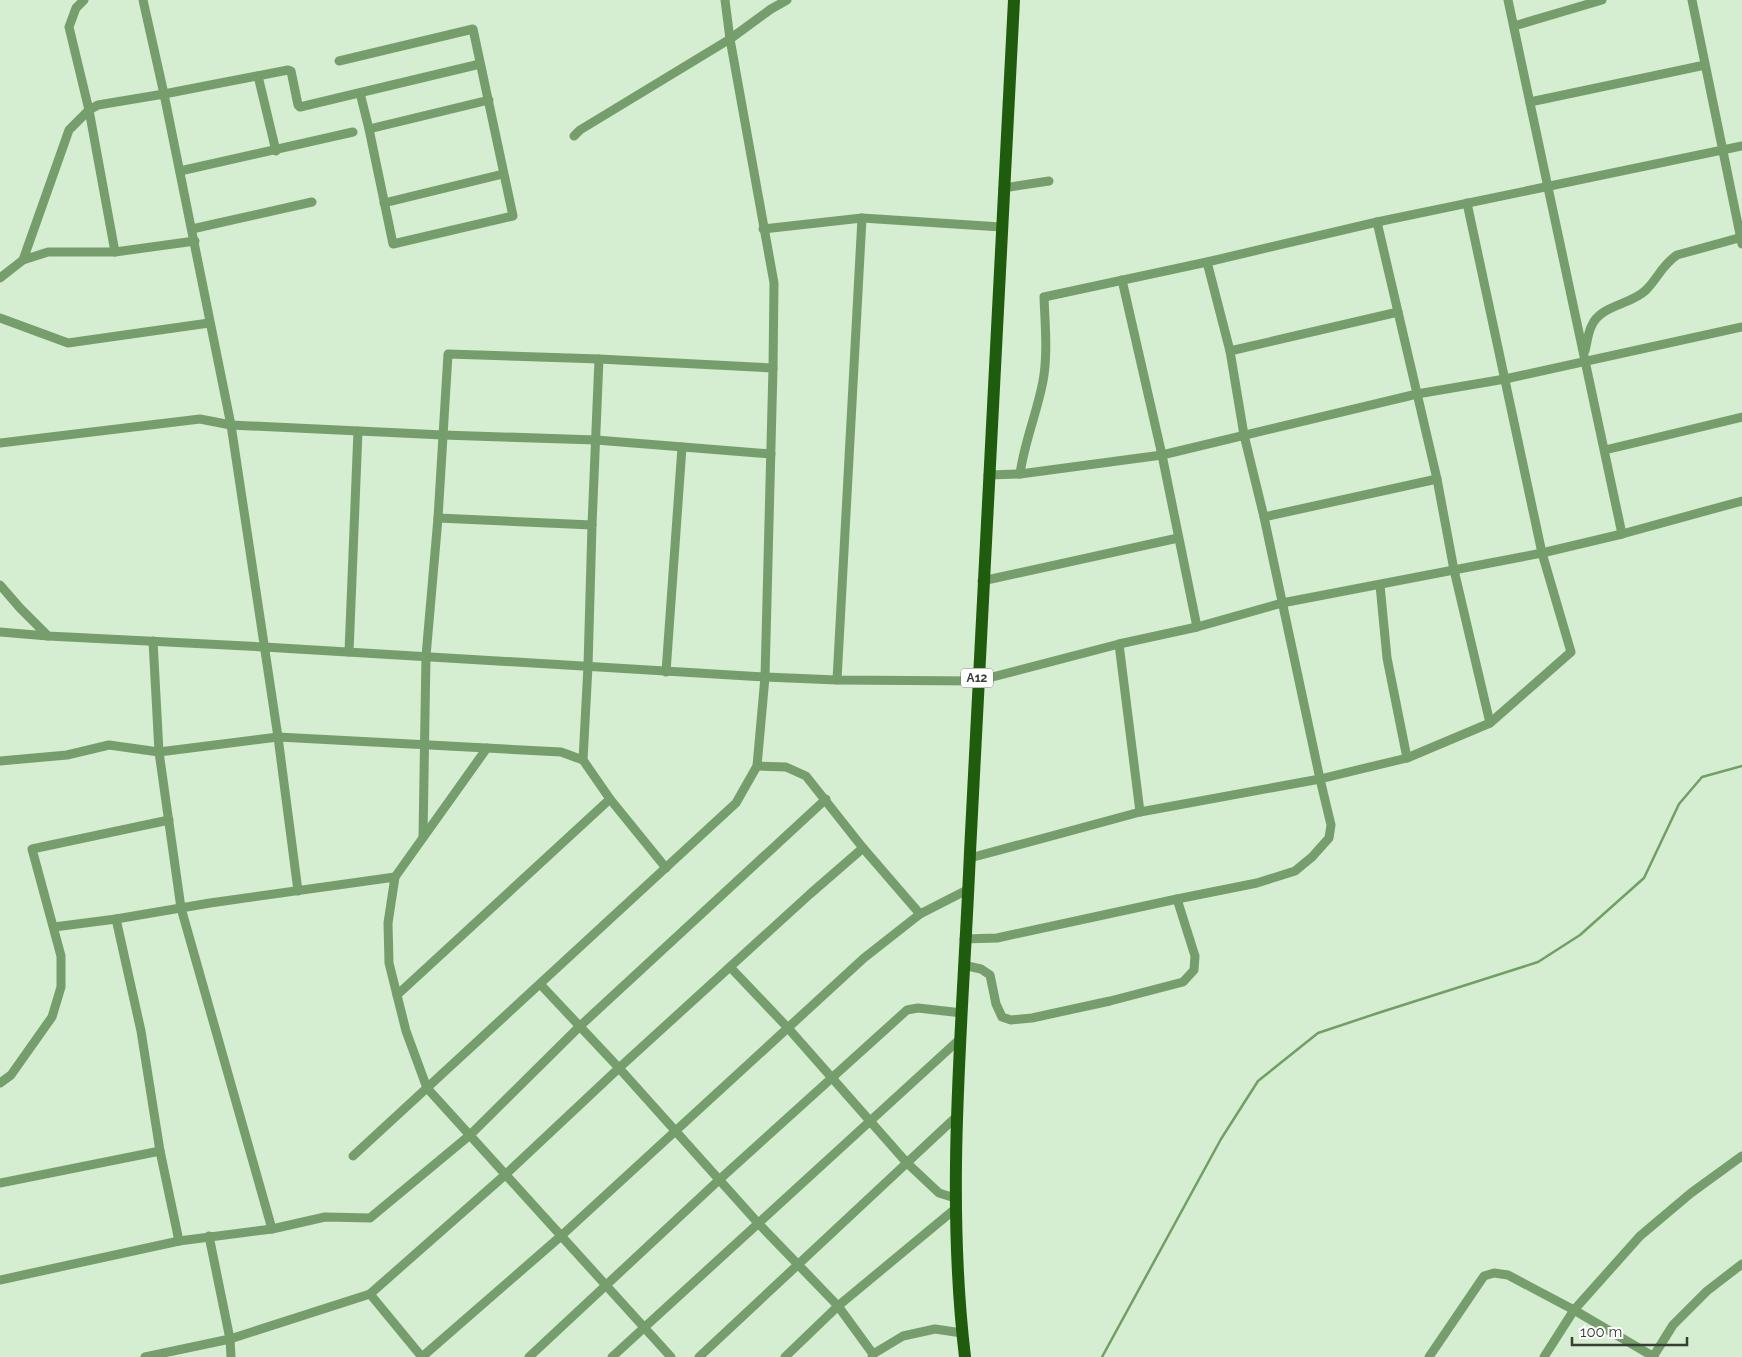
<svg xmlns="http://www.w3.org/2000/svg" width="1742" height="1357" viewBox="0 0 1742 1357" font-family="Raleway,sans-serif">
  <rect width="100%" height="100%" fill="#d5edd0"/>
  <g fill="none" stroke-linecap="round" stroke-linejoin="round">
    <path stroke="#719f66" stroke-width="2.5" d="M1102 1357 1221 1139 1258 1081 1318 1033 1378 1013 1538 962 1580 935 1644 878 1679 804 1702 777 1742 766"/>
    <g stroke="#769e6d" stroke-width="9">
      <path d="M84 0 76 8 69 27 89 110 115 252"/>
      <path d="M143 0 164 94 231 425 278 737 298 891"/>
      <path d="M1508 0 1622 534"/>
      <path d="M1692 0 1742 244"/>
      <path d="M1514 26 1602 0"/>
      <path d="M339 61 473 29 513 216 393 244 369 129 360 93"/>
      <path d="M258 76 276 151"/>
      <path d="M1530 102 1705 65"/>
      <path d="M369 129 489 100"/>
      <path d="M574 136 580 130 730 39 771 9 787 0"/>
      <path d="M180 171 353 132"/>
      <path d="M1003 188 1049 181"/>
      <path d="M384 203 503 174"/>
      <path d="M1377 222 1437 479 1454 570 1490 723"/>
      <path d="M192 229 312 202"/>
      <path d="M763 229 862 218 1001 227"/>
      <path d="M23 260 69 130 89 110 98 105 164 94 288 70 291 71 298 105 300 107 480 64"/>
      <path d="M0 278 23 260 48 252H115L195 241"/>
      <path d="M1122 280 1162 455 1197 627"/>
      <path d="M0 318 68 343 209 323"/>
      <path d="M1230 351 1398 312"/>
      <path d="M1585 351C1587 343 1588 332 1592 325 1601 305 1631 305 1646 290 1659 277 1661 266 1677 255L1742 237"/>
      <path d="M0 443 200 419 231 425 443 435 596 440 771 454"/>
      <path d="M1605 450 1742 417"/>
      <path d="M1020 474C1024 443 1037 413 1043 381 1048 354 1045 324 1044 297L1207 262 1377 222 1742 146"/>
      <path d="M988 475 1020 474 1162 455 1417 394 1505 379 1742 327"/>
      <path d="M1264 517 1437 479"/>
      <path d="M438 518 592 525"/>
      <path d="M982 581 1178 538"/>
      <path d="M0 585 20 608 48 636"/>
      <path d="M1380 585 1387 658 1407 758"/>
      <path d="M0 632 48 636 264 647 765 677 837 680 977 681 1119 644 1197 627 1282 603 1542 553 1622 534 1742 501"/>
      <path d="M153 641 159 752 181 908 272 1229"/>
      <path d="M1119 644 1140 812"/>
      <path d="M349 652 358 431"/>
      <path d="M666 672 682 447"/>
      <path d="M837 680 862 218"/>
      <path d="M487 748 395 877 388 923 389 963 406 1031 427 1088 671 1357"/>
      <path d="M583 760 588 666 592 525 599 359"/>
      <path d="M0 761 67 755 109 745 159 752 278 737 561 752 583 760 610 799 666 868"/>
      <path d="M757 766 786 767 806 776 863 848 920 914"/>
      <path d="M423 837 426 656 438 518 448 354 599 359 773 368"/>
      <path d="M970 858 1140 812 1320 779 1407 758 1490 723 1571 652 1542 553 1467 203"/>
      <path d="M116 919 141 1031 160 1151 179 1241"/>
      <path d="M54 927 116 919 210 903 395 877"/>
      <path d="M964 939 997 938 1177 899 1257 883 1295 871 1312 857 1329 838 1331 825 1320 779 1264 517 1244 435 1230 351 1207 262"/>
      <path d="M963 965 981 969 990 975 996 1004 1002 1017 1011 1020 1032 1018 1110 1001 1183 982 1194 970 1195 956 1177 899"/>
      <path d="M730 967 788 1028 907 1163 939 1193 955 1198"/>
      <path d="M540 984 619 1068 758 1223 838 1306 873 1354"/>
      <path d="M397 995 610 799"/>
      <path d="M0 1083 11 1075 52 1017 61 987V956L32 849 169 820"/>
      <path d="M353 1156 736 803 757 766 765 677 773 368 774 283 730 39 725 0"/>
      <path d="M0 1183 160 1151"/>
      <path d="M209 1236 230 1339 231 1357"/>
      <path d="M0 1280 179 1241 272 1229 325 1217 370 1218 470 1135 579 1027 826 799"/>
      <path d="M370 1294 422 1357"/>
      <path d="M145 1357 230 1339 370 1294 505 1175 619 1068 810 894 863 848"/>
      <path d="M422 1357 561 1236 864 958 920 914 967 890"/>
      <path d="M529 1357 720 1179 907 1010 918 1008 962 1013"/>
      <path d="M612 1357 961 1038"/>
      <path d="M699 1357 956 1117"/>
      <path d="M785 1357 838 1306 955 1209"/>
      <path d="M872 1357 873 1354 903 1336 935 1329 962 1333"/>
      <path d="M1429 1357 1484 1276 1494 1273 1508 1275 1574 1310 1654 1357"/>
      <path d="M1544 1357 1574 1310 1640 1236 1691 1193 1742 1156"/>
      <path d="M1653 1357 1673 1325 1707 1291 1742 1264"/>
    </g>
    <path stroke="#205c0e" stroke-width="12" d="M965 1357C945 1189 963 1021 970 852 982 568 997 284 1014 0"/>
  </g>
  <g text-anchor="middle" stroke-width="4" stroke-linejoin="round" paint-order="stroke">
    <rect fill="#fff" stroke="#727970" stroke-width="1" x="961" y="668.5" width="32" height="19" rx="4"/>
    <g font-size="12" font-weight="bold" fill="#363f33">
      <text x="977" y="682">A12</text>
    </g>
  </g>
  <path d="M1572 1337v8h115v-8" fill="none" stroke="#363f33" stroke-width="2.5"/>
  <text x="1580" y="1337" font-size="15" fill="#363f33" stroke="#ffffff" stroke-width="4" paint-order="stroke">100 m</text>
</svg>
